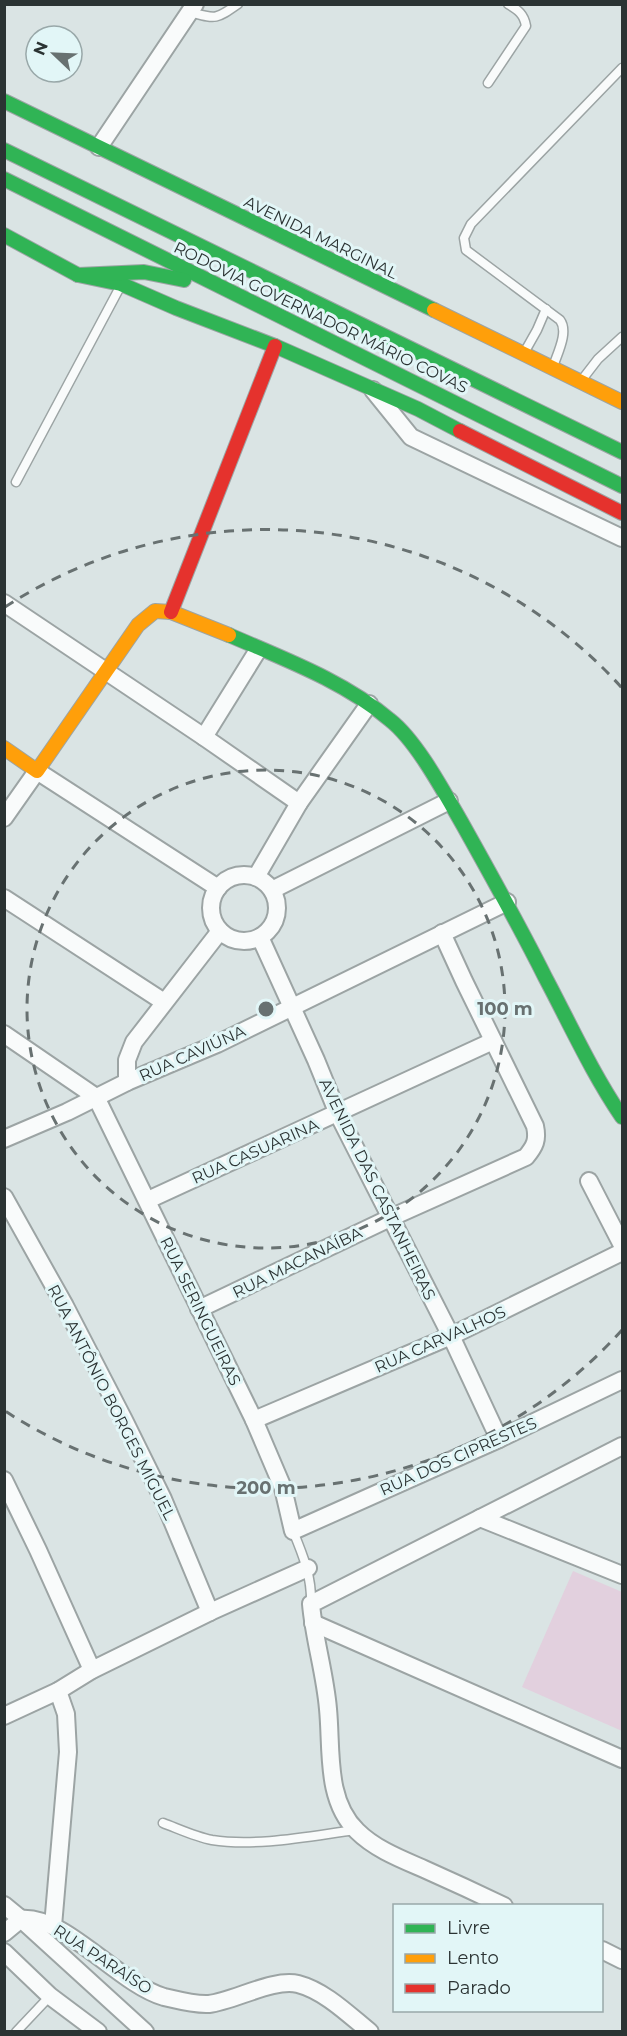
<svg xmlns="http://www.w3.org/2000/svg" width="627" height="2036" viewBox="0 0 627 2036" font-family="Montserrat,sans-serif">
  <rect width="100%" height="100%" fill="#dae4e4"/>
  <path fill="#e2d0de" d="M573 1571 622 1592V1731L522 1687Z"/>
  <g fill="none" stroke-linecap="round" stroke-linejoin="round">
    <defs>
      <g id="lane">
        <path d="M190 12C216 19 215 20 238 4"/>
        <path d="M488 83 526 26C524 14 518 10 508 4"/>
        <path d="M524 353 537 330 546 309"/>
        <path d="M553 367C557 354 569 332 560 320L466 250 464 238 471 224 622 68"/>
        <path d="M581 381 598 359 622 337"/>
        <path d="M16 482 120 287"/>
        <path d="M293 1531C303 1555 312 1577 311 1604"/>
        <path d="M163 1823C179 1829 196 1837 212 1840 257 1847 310 1836 355 1830"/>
        <path d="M16 2032 50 1996"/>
      </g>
      <g id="street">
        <path d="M99 147 195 4"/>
        <path d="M373 390 411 437 622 538"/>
        <path d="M4 603 204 737 299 803"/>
        <path d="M204 737 258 650"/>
        <path d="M4 818 37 771 218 888"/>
        <circle cx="244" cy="908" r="33"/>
        <path d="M256 877 299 803 369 704"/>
        <path d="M272 890 449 801"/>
        <path d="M4 898 164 1002"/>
        <path d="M260 937 316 1060 338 1114 451 1336 499 1439"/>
        <path d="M4 1034 96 1097 254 1420 283 1488 293 1531 499 1439 622 1380"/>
        <path d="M127 1082V1060L134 1042 220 931"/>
        <path d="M4 1139 67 1112 127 1082 217 1044 507 902"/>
        <path d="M589 1181 622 1245"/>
        <path d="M4 1197 65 1306 124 1420 163 1499 210 1612"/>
        <path d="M148 1200 493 1041"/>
        <path d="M199 1309 390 1218 526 1157C535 1146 538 1140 535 1126L464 981 442 933"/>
        <path d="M254 1420 451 1336 622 1252"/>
        <path d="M4 1480 38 1550 92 1670"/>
        <path d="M480 1518 622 1575"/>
        <path d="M313 1623 622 1759"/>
        <path d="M4 1716 58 1691 92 1670 210 1612 308 1568"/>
        <path d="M4 1905 21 1919C65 1915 119 1984 164 1997 177 2000 195 2005 209 2004 234 2001 274 1978 298 1984 325 1991 349 2015 370 2032"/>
        <path d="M504 1906C477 1893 451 1881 424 1869 401 1859 375 1849 357 1831 325 1800 332 1749 328 1709 325 1673 314 1639 311 1604L622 1446"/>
        <path d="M53 1926 68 1752 66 1714 58 1691"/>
        <path d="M4 1933 21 1919 145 2032"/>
        <path d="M602 1950 622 1960"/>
        <path d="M4 1952 50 1996 98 2032"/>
      </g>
      <g id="fast">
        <path d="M4 101 434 310"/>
        <path d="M4 150 622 452"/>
        <path d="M4 179 622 486"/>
        <path d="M4 235 78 275 121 284 176 308 275 346 418 409 460 431"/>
        <path d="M78 275 144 272 184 280"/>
        <path d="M229 635C284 659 344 681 390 720 417 741 445 794 463 825 491 875 519 925 545 977 570 1024 592 1073 622 1117"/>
      </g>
      <g id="slow">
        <path d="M434 310 622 402"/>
        <path d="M4 748 37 771 138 625 155 611 171 612 229 635"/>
      </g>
      <g id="jam">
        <path d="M460 431 622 513"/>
        <path d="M171 612 275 346"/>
      </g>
    </defs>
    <use href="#lane" stroke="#9ca4a4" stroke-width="11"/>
    <use href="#street" stroke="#9ca4a4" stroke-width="20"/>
    <use href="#fast" stroke="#9ca4a4" stroke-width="16"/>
    <use href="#slow" stroke="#9ca4a4" stroke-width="16"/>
    <use href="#jam" stroke="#9ca4a4" stroke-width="16"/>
    <use href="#lane" stroke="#f9fbfb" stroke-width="8"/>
    <use href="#street" stroke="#f9fbfb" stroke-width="16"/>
    <use href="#fast" stroke="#30b455" stroke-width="14"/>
    <use href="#slow" stroke="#ff9f0a" stroke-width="14"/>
    <use href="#jam" stroke="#e5322d" stroke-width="14"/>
  </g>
  <g fill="none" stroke="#687171" stroke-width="3" stroke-dasharray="10 8">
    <circle cx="266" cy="1009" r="239"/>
    <path d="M622 1330A479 479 0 0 1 5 1411M5 607A479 479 0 0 1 622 688"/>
  </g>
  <g text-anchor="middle" stroke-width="6" stroke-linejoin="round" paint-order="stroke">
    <g font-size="16" fill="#2b3333" stroke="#e2f6f7">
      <text transform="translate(321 237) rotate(26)" y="6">AVENIDA MARGINAL</text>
      <text transform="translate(321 317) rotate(26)" y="6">RODOVIA GOVERNADOR MÁRIO COVAS</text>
      <text transform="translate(192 1053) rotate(-24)" y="6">RUA CAVIÚNA</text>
      <text transform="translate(255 1151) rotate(-24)" y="6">RUA CASUARINA</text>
      <text transform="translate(378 1189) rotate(64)" y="6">AVENIDA DAS CASTANHEIRAS</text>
      <text transform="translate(297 1262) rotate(-26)" y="6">RUA MACANAÍBA</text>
      <text transform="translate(201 1311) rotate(64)" y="6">RUA SERINGUEIRAS</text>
      <text transform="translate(440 1339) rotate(-24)" y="6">RUA CARVALHOS</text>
      <text transform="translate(112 1402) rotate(63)" y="6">RUA ANTÔNIO BORGES MIGUEL</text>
      <text transform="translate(458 1456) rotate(-24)" y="6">RUA DOS CIPRESTES</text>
      <text transform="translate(103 1959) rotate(33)" y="6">RUA PARAÍSO</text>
    </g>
  </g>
  <circle cx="266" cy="1009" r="9" fill="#687171" stroke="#e2f6f7" stroke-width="3"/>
  <g font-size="18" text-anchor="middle" font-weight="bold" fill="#687171" stroke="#e2f6f7" stroke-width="6" stroke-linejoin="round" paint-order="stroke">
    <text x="505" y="1015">100 m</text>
    <text x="266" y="1494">200 m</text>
  </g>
  <rect width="627" height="2036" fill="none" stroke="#2b3333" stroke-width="12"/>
  <rect x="393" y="1904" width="210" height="108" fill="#e2f6f7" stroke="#99a8a9" stroke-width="1.5"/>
  <rect x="405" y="1924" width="30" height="9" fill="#30b455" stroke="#99a8a9" stroke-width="1.5"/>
  <text x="447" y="1934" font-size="18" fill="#2b3333">Livre</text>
  <rect x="405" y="1954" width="30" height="9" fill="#ff9f0a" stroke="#99a8a9" stroke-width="1.5"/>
  <text x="447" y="1964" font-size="18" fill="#2b3333">Lento</text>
  <rect x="405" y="1984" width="30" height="9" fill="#e5322d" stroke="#99a8a9" stroke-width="1.5"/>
  <text x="447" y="1994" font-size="18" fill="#2b3333">Parado</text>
  <g transform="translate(54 54) rotate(293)"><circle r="28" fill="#e2f6f7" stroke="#99a8a9" stroke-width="1.5"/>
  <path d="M0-4.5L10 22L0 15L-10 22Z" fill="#687171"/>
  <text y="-9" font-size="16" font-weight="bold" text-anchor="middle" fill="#2b3333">N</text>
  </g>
</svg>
